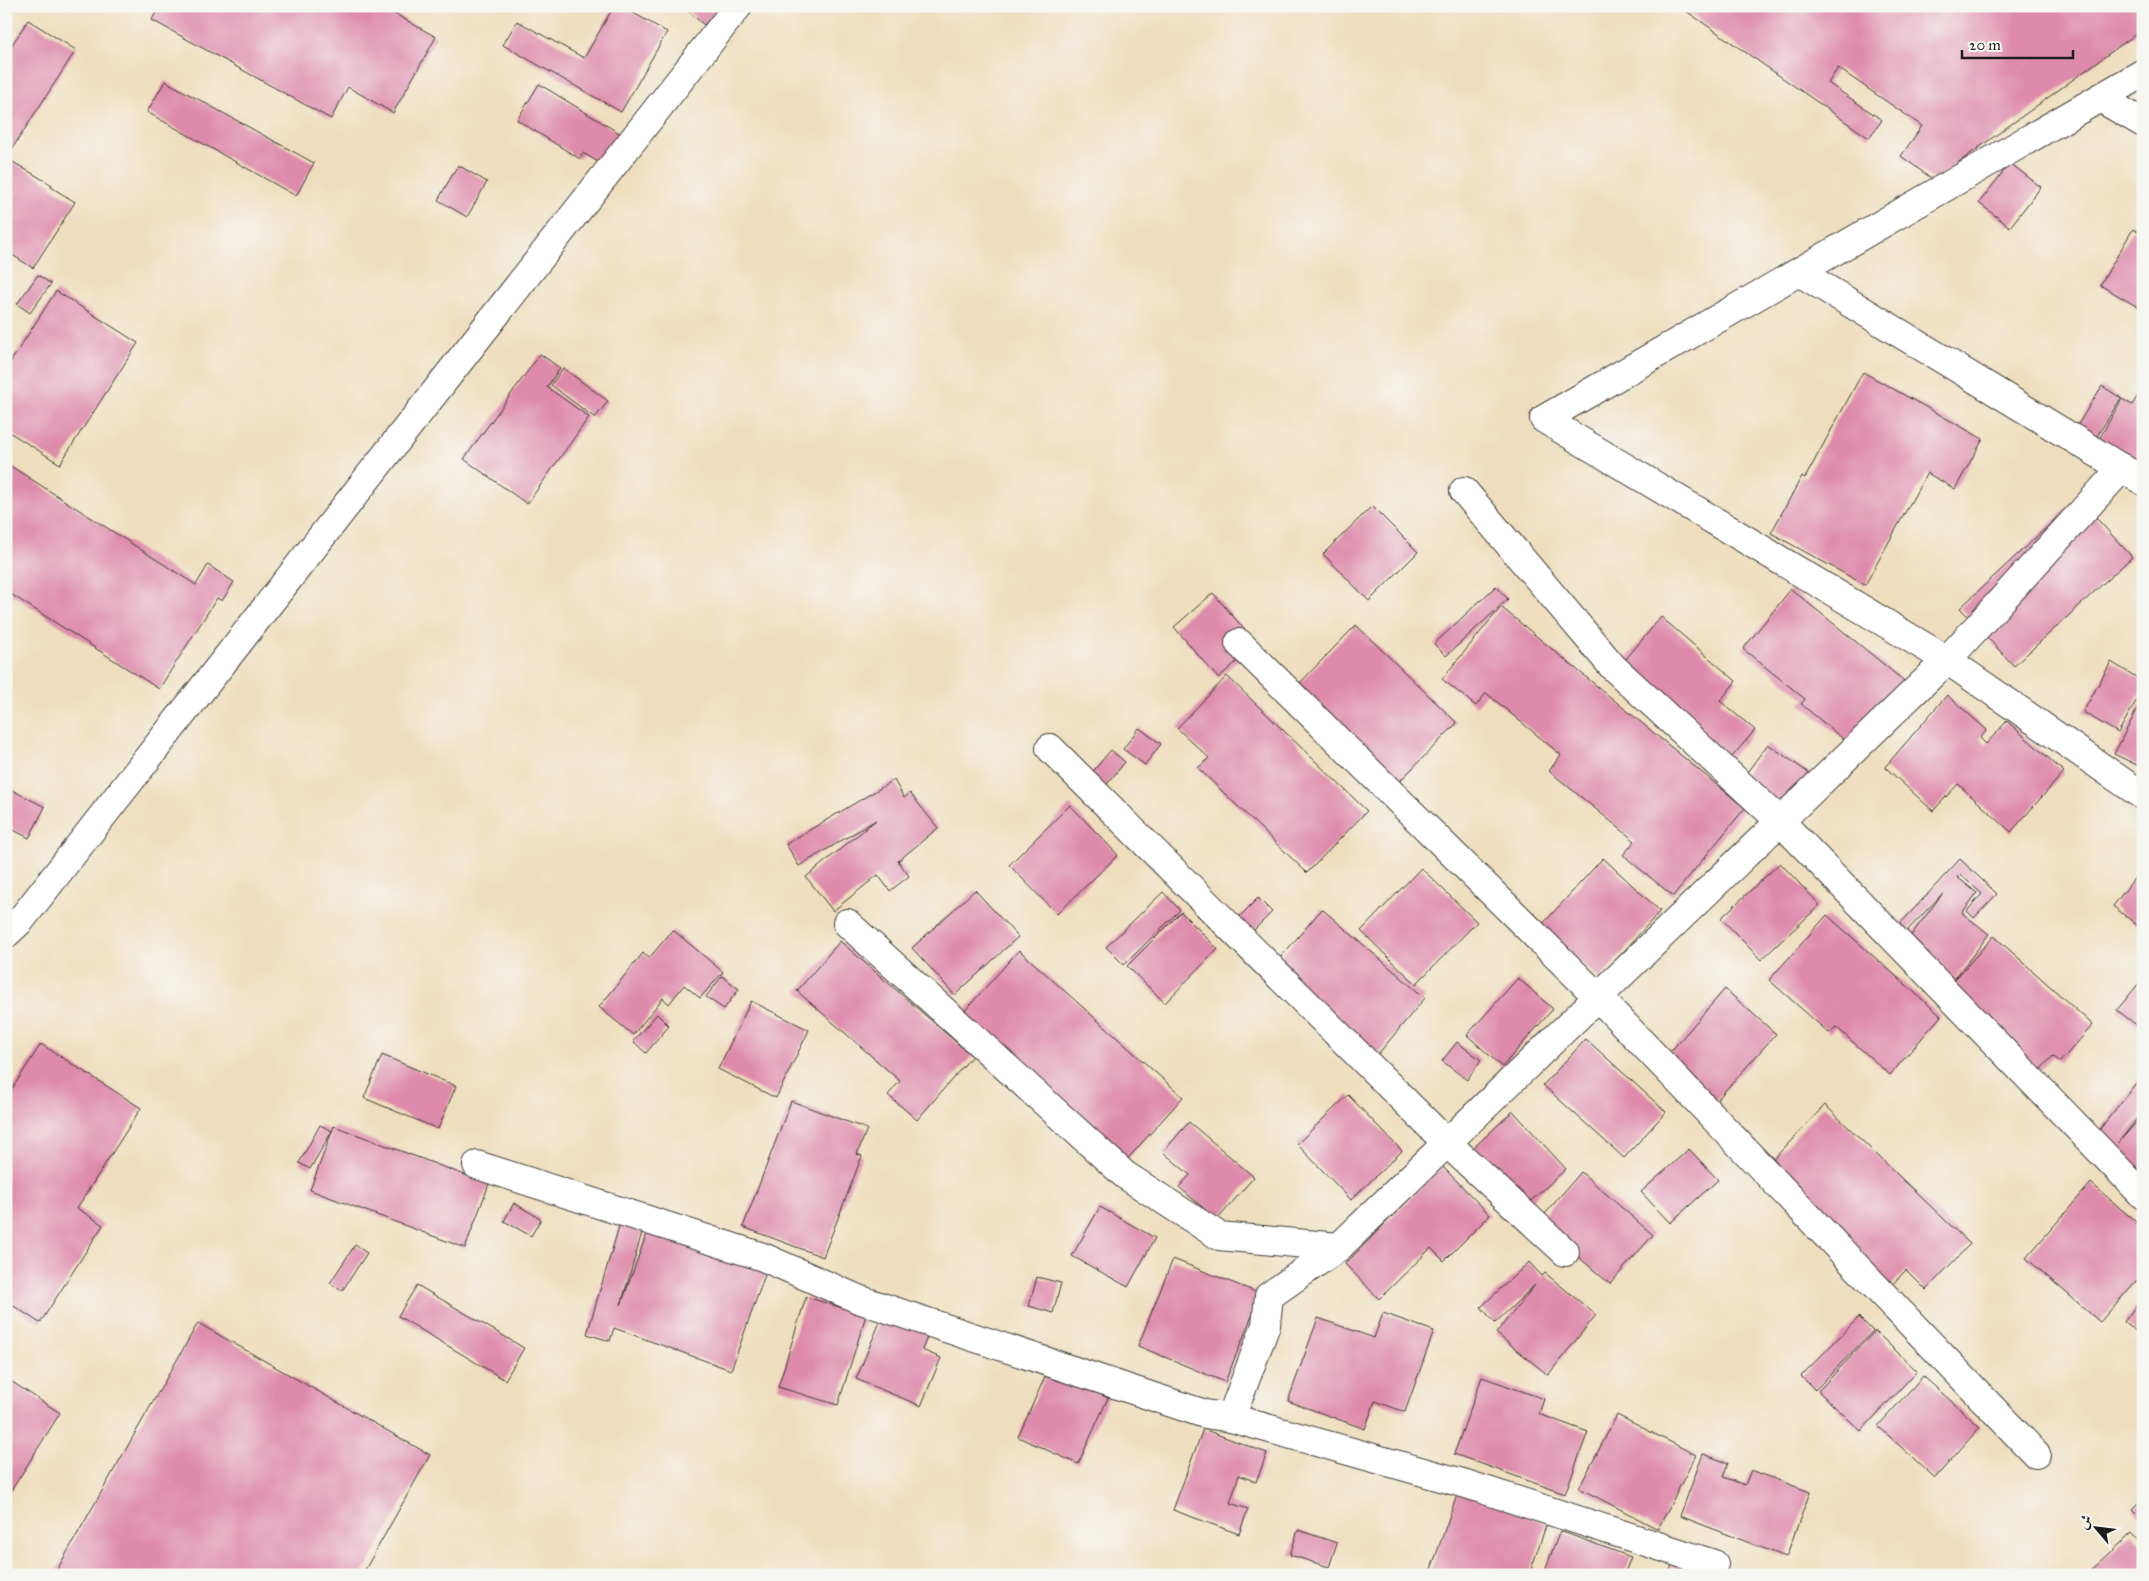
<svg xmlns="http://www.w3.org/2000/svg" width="2149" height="1581" viewBox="0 0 2149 1581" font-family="'IM FELL Great Primer',Amiri,serif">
  <rect width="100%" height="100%" fill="#f6f6f2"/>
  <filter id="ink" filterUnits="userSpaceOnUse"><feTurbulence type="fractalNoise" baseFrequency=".02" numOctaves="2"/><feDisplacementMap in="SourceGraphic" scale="10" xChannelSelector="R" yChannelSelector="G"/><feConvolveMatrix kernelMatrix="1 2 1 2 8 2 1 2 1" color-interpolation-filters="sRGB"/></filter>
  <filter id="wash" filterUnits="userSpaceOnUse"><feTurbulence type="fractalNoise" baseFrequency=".0096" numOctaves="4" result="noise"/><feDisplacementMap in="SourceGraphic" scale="20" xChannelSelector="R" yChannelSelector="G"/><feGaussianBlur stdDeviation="1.12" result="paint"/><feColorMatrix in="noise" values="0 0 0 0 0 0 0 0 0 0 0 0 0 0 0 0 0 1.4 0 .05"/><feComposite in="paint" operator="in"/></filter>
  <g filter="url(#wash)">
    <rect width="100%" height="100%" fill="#efdebd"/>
    <g id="blocks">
      <g fill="#de8aaa">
        <path d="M159 6H381L436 37 393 113 348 87 331 119 152 20Z"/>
        <path d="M614 6H621L667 32 621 112 503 45 517 21 584 58Z"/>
        <path d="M694 6H720L704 25 689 12Z"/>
        <path d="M1679 6H2143V29L1934 180 1901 156 1922 126 1838 68 1828 83 1882 120 1869 138Z"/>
        <path d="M28 20 76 50 6 158 52 185 51 187 75 202 33 268 6 251V54Z"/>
        <path d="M165 81 314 163 296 196 147 112Z"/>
        <path d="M539 84 629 139 610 169 583 153 580 159 517 120Z"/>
        <path d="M2010 163 2041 187 2010 227 1979 203Z"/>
        <path d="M458 165 487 182 467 217 438 200Z"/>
        <path d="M2133 229 2143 235V310L2100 285Z"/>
        <path d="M38 275 51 284 30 313 17 304Z"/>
        <path d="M56 291 138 343 60 464 6 430V369Z"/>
        <path d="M540 354 560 368 547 387 589 417 527 504 464 459Z"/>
        <path d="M563 368 608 401 595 418 551 385Z"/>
        <path d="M1863 372 1983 439 1955 489 1927 473 1865 585 1771 533 1802 476 1805 478Z"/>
        <path d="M2102 386 2121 398 2094 441 2075 429Z"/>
        <path d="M2143 388V472L2096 444 2122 399 2132 405Z"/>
        <path d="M6 463 196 585 208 565 234 582 222 601 217 598 159 689 6 591Z"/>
        <path d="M2078 498 2132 557 2014 666 1960 608Z"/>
        <path d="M1372 506 1418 552 1369 601 1323 554Z"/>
        <path d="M1496 586 1508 599 1446 656 1434 644Z"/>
        <path d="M1791 589 1919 693 1866 758 1801 704 1805 699 1743 649Z"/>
        <path d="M1213 593 1257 644 1218 678 1174 627Z"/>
        <path d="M1501 607 1745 808 1673 896 1623 855 1635 841 1549 771 1561 755 1486 693 1476 706 1442 679Z"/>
        <path d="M1661 617 1736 681 1720 701 1755 730 1731 758 1621 665Z"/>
        <path d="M1356 625 1457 723 1395 786 1295 688Z"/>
        <path d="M2111 662 2143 681V689L2118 733 2083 712Z"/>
        <path d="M1227 676 1367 811 1307 873 1198 768 1209 758 1177 728Z"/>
        <path d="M1947 695 1987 730 1980 738 1986 744 2007 721 2064 772 2011 832 1958 784 1933 811 1885 767Z"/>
        <path d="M2143 698V768L2114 754Z"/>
        <path d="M1139 728 1161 744 1145 765 1123 749Z"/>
        <path d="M1768 744 1827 786 1801 821 1742 779Z"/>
        <path d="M1111 750 1125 762 1099 794 1084 782Z"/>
        <path d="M894 780 904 798 910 793 938 828 898 861 909 876 890 891 878 875 833 911 806 877 876 820 799 866 786 844Z"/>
        <path d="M6 787 45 807 29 838 6 826Z"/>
        <path d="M1070 805 1118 855 1057 914 1009 865Z"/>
        <path d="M1603 858 1660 911 1599 979 1541 926Z"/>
        <path d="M1960 859 1997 894 1974 918 1967 911 1982 894 1960 874 1957 877 1977 893 1962 913 1989 934 1953 981 1905 943 1943 893 1905 933 1898 926Z"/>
        <path d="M1780 863 1820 905 1761 960 1721 918Z"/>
        <path d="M2143 867V930L2113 906Z"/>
        <path d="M1421 868 1477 922 1416 984 1361 931Z"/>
        <path d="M975 890 1018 937 955 995 912 948Z"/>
        <path d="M1163 892 1180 910 1124 965 1106 947Z"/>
        <path d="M1258 898 1272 912 1252 932 1238 918Z"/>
        <path d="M1322 909 1425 998 1378 1054 1274 965Z"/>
        <path d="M1181 912 1218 949 1165 1003 1127 966Z"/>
        <path d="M1827 915 1941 1016 1890 1075 1836 1027 1829 1033 1769 980Z"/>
        <path d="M673 930 723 972 700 998 684 985 669 1004 663 998 633 1035 599 1007 643 953 649 958Z"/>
        <path d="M1994 936 2093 1025 2060 1062 2053 1056 2035 1075 1947 988Z"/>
        <path d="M840 941 972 1056 917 1120 888 1095 900 1081 797 991Z"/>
        <path d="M1019 950 1183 1097 1123 1164 962 1014Z"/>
        <path d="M722 976 739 989 724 1009 706 997Z"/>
        <path d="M1518 978 1553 1009 1502 1067 1467 1035Z"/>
        <path d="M2143 978V1030L2117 1010Z"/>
        <path d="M1725 989 1776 1034 1714 1103 1664 1059Z"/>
        <path d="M751 1001 809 1030 776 1098 718 1069Z"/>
        <path d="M657 1014 669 1026 646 1053 633 1041Z"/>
        <path d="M1586 1039 1666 1112 1624 1158 1543 1085Z"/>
        <path d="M1457 1042 1481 1060 1467 1080 1442 1061Z"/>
        <path d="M41 1044 141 1108 77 1208 103 1225 40 1323 6 1301V1098Z"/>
        <path d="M382 1055 456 1086 438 1129 364 1098Z"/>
        <path d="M2143 1074V1111L2118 1143 2143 1115V1185L2093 1138Z"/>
        <path d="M1348 1095 1402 1151 1351 1200 1297 1144Z"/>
        <path d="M791 1101 867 1129 857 1154 862 1156 823 1257 743 1227Z"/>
        <path d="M1825 1105 1970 1244 1926 1290 1906 1270 1888 1289 1764 1169Z"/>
        <path d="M1513 1111 1566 1169 1522 1209 1470 1151Z"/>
        <path d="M1189 1122 1254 1177 1217 1220 1179 1187 1190 1175 1163 1152Z"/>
        <path d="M320 1125 332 1131 310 1169 299 1163Z"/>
        <path d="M334 1126 489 1184 465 1248 310 1190Z"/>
        <path d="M1689 1149 1718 1180 1670 1223 1641 1192Z"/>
        <path d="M1442 1166 1490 1215 1444 1261 1431 1248 1379 1299 1345 1264Z"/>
        <path d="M1581 1172 1653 1235 1610 1284 1538 1222Z"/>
        <path d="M2091 1183 2143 1228V1273L2100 1322 2026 1258Z"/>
        <path d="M514 1203 541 1219 531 1236 504 1221Z"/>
        <path d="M1100 1207 1155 1238 1128 1287 1072 1256Z"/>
        <path d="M620 1223 643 1229 621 1305 648 1230 766 1272 731 1370 614 1328 610 1341 587 1334Z"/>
        <path d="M355 1245 367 1253 342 1291 330 1283Z"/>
        <path d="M1173 1259 1261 1294 1225 1382 1138 1346Z"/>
        <path d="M1529 1262 1542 1276 1545 1273 1596 1315 1548 1375 1496 1333 1535 1285 1495 1323 1481 1307Z"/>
        <path d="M1037 1277 1061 1283 1053 1313 1029 1306Z"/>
        <path d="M417 1285 524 1348 505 1380 398 1316Z"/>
        <path d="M2143 1296V1336L2124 1322Z"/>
        <path d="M806 1297 866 1315 838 1405 778 1387Z"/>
        <path d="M885 1310 930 1329 922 1350 941 1358 921 1406 856 1379Z"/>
        <path d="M1383 1313 1434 1331 1405 1412 1375 1401 1365 1429 1288 1401 1318 1318 1374 1338Z"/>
        <path d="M1859 1317 1873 1331 1815 1390 1801 1376Z"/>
        <path d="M198 1323 430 1455 362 1575H54Z"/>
        <path d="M1875 1331 1917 1371 1861 1431 1818 1391Z"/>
        <path d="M1048 1370 1108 1398 1078 1464 1018 1437Z"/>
        <path d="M1923 1376 1980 1427 1935 1478 1878 1426Z"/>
        <path d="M1482 1377 1544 1399 1539 1414 1588 1432 1565 1494 1454 1454Z"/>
        <path d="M6 1378 60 1413 6 1499Z"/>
        <path d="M1617 1415 1696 1455 1658 1529 1579 1488Z"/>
        <path d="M1203 1429 1267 1453 1256 1482 1239 1475 1230 1503 1248 1509 1239 1534 1173 1510Z"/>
        <path d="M1703 1454 1728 1463 1723 1477 1745 1485 1751 1470 1810 1492 1786 1557 1680 1516Z"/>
        <path d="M1458 1492 1547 1523 1529 1575H1429Z"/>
        <path d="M2143 1500V1520L2133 1510Z"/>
        <path d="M1298 1530 1337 1543 1329 1567 1290 1555Z"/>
        <path d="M1560 1531 1631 1557 1624 1575H1543Z"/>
        <path d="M2131 1534 2143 1547V1575H2086Z"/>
        <path d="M1674 1561 1693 1570 1691 1575H1668Z"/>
        <path d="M2007 1567 2017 1575H2001Z"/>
      </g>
    </g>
  </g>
  <g filter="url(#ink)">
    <use href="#blocks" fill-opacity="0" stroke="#3c3934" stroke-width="1"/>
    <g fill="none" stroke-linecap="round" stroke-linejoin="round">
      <defs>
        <g id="minor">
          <path d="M2143 73 1544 419 1947 660 2143 796"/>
          <path d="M2100 98 2143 123"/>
          <path d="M1799 272 2143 481"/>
          <path d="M1464 491 1613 667 1780 821 2143 1195"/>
          <path d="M1239 643 1598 997 2036 1454"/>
          <path d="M1050 748 1447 1143 1565 1252"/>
          <path d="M847 923 1125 1175 1219 1236 1339 1247 1947 660 2122 468"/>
          <path d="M6 934 20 921 738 6"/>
          <path d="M477 1165 763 1257 858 1299 1205 1414 1231 1418 1466 1484 1714 1564"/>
          <path d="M1231 1418 1266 1325 1269 1296 1339 1247"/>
        </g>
      </defs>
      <use href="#minor" stroke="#3c3934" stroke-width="30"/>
      <use href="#minor" stroke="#fff" stroke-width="28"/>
    </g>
  </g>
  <rect width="2149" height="1581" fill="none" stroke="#f6f6f2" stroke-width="25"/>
  <g transform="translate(2096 1528) rotate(298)" stroke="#f6f6f2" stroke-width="4" paint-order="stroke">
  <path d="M0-4L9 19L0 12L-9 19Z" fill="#1c1c1c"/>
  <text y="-8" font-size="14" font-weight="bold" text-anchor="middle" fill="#1c1c1c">ش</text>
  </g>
  <path d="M1962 50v8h111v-8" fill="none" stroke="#1c1c1c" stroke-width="2.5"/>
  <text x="1969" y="50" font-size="15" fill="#1c1c1c" stroke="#f6f6f2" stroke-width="4" paint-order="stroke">20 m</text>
</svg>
